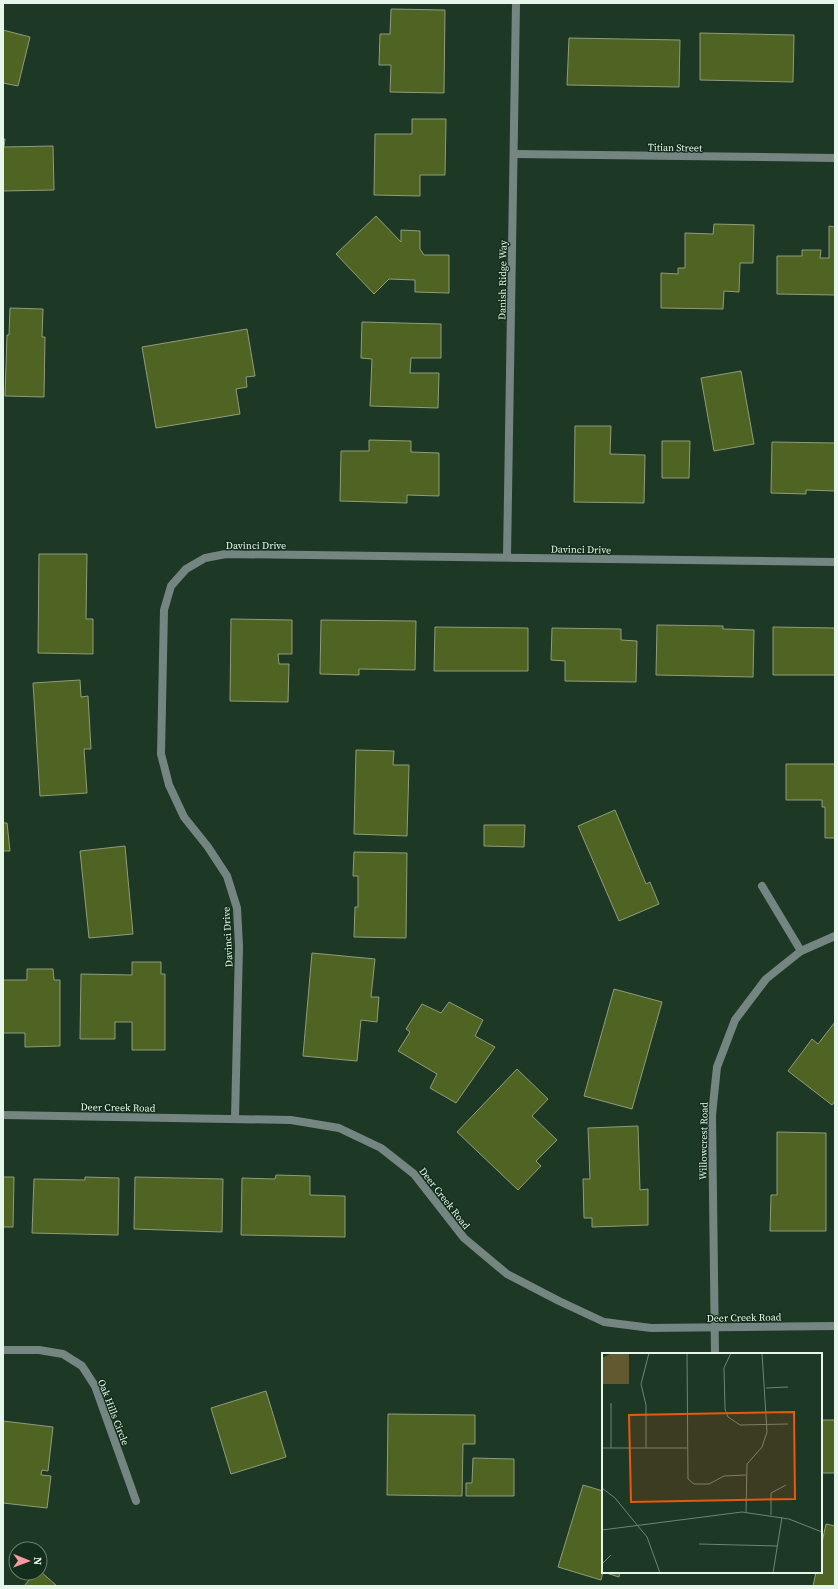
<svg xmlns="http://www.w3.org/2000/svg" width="838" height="1589" viewBox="0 0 838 1589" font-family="'Source Serif 4',serif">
  <rect width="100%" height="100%" fill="#1e3826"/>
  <g fill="#4f6422" stroke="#8f9c7c">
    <path d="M391 9 445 10 444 93 390 92 391 65H379L380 34H390Z"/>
    <path d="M3 30 30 37 18 86 3 83Z"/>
    <path d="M700 33 794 35 793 82 700 80Z"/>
    <path d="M569 38 680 40 679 87 567 85Z"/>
    <path d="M412 119H446L445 175H420V196L374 195 375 134H412Z"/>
    <path d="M3 139H5L4 147 53 146 54 190 3 191Z"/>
    <path d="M376 216 401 242V230L420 231V249L424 255H449V293L415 292V280L389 279 374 294 336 254Z"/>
    <path d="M714 224 754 225 753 263H740L739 292 724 291 723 309 661 308V273L678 274V268H685V233L713 234Z"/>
    <path d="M829 226 835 227V295L777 294V256H802V250H821L820 258H829Z"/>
    <path d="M10 308 43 309 42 337H45L44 397 5 396 7 335H9Z"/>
    <path d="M362 322 441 324V358H411L410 373H439L438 408 370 406 372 359 361 358Z"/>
    <path d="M247 329 255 376 246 377 247 387 236 389 240 414 156 428 142 347Z"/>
    <path d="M741 371 754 444 714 451 701 378Z"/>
    <path d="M575 426H611L610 454 645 455 644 503 574 502Z"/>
    <path d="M369 440 411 441V452L439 453V496L407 495V503L340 501 341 451H369Z"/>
    <path d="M662 441H690L689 478H662Z"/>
    <path d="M772 442 835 443V491L806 490V494L771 493Z"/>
    <path d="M39 554H87L86 619H93V654L38 653Z"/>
    <path d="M231 619 292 620V654H278L279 664H289L288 702 230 701Z"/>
    <path d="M321 620 416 621 415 670 359 669V675L320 674Z"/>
    <path d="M657 625 723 626V629L754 630 753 677 656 675Z"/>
    <path d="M435 627 528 628V671H434Z"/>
    <path d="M773 627 835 628V675H773Z"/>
    <path d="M552 628 621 629V640L637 641 636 682 565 681V661L551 660Z"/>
    <path d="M80 680 81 697 88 696 91 749H84L87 793 40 796 33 683Z"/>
    <path d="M356 750 394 751 393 765H409L407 836 354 834Z"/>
    <path d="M786 764H835V838H825V807H822V800H786Z"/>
    <path d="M615 810 646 884 650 882 659 904 619 921 578 826Z"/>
    <path d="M3 823H7L10 851H3Z"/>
    <path d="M484 825H525L524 847 484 846Z"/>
    <path d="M125 846 133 934 89 938 80 851Z"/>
    <path d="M354 852 407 853 406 938 354 937 355 907H358V876H353Z"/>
    <path d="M312 953 375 959 371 997H379L377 1022 361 1020 357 1061 303 1056Z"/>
    <path d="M132 962H161V974H165V1050H132V1022H115V1039H80L81 974 132 975Z"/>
    <path d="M27 969H53L54 980H60V1046L25 1047V1033H3V980H27Z"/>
    <path d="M614 989 662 1002 632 1109 584 1096Z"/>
    <path d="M449 1002 483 1020 475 1036 495 1047 456 1103 430 1088 437 1074 398 1051 410 1032 406 1029 422 1004 441 1013Z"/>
    <path d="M835 1022V1101L832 1105 788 1071 812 1039 818 1044Z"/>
    <path d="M517 1069 548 1099 532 1116 557 1140 536 1161 541 1166 518 1190 457 1132Z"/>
    <path d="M638 1126 640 1190 648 1189V1225L592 1227V1218H584L583 1179H590L588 1128Z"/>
    <path d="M777 1132 826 1133V1231H770L771 1195H777Z"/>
    <path d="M276 1175 310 1176V1195L345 1196V1237L241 1235 242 1178 275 1179Z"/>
    <path d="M3 1177H14L13 1227H3Z"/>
    <path d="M85 1177 119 1178 118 1235 32 1233 34 1179 85 1180Z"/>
    <path d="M135 1177 223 1179 222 1232 134 1229Z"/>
    <path d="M266 1391 286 1457 231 1474 211 1408Z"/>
    <path d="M388 1414 475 1415V1444H463L462 1496 387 1495Z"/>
    <rect x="821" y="1420" width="14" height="53"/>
    <path d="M3 1421 53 1427 48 1471 42 1470 41 1475 51 1476 47 1508 3 1503Z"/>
    <path d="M473 1458 514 1459V1496H466V1483H472Z"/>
    <path d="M583 1485 603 1491V1572H620L619 1577 603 1572 601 1580 558 1567Z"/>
    <path d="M826 1524 835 1526V1586H813L816 1572H821V1547Z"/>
    <path d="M40 1571 57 1586H24L35 1573H40Z"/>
  </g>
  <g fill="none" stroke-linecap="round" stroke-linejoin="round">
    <g stroke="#758682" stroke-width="8">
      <path d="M514 154 835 158"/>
      <path d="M507 557 516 3"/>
      <path d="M762 886 801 951"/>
      <path d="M3 1115 291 1120 339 1128 381 1148 414 1174 464 1238 507 1274 559 1301 604 1322 651 1328 835 1326"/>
      <path d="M235 1119 239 946 237 908 227 876 208 847 184 817 169 785 161 754 164 610 171 586 186 569 205 558 226 554 835 562"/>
      <path d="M3 1350H39L63 1354 82 1366 95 1386 136 1501"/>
      <path d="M715 1354 712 1115 717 1067 735 1020 766 979 801 951 835 936"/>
    </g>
  </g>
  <g text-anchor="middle" stroke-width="3" stroke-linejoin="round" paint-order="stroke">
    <g font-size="10" fill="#e6f6ea" stroke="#132e1c">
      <text transform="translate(675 147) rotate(1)" y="4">Titian Street</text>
      <text transform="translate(502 280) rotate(-89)" y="4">Danish Ridge Way</text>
      <text x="256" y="549">Davinci Drive</text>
      <text transform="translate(581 549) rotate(1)" y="4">Davinci Drive</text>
      <text transform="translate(227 937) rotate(-93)" y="4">Davinci Drive</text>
      <text transform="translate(118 1107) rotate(1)" y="4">Deer Creek Road</text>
      <text transform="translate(703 1141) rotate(-89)" y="4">Willowcrest Road</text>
      <text transform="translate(445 1198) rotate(52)" y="4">Deer Creek Road</text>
      <text transform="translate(744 1317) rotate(-1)" y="4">Deer Creek Road</text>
      <text transform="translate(114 1412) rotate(69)" y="4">Oak Hills Circle</text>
    </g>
  </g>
  <g transform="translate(602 1353)">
    <rect width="220" height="220" fill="#1e3826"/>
    <path d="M10 0H27V31H0V5Z" fill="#625930"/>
    <path fill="none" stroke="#6e8474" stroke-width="1" d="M85 0 86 126 92 131H107L122 123 144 122M129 0 122 15 123 56 126 64 138 72 186 71M164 35 186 34M9 50V95M0 95H86M44 95V52L39 31 47 0M0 135 13 145 45 184 58 220M144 159 145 111 160 94 165 79 160 0M169 162V140L184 132M0 177 140 159 187 166 220 179M97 191 175 193M0 211 9 202M171 220 180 164"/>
    <path fill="#e8590c" fill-opacity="0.15" stroke="#e8590c" stroke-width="2" d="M192 59 193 146 29 149 27 62Z"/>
    <rect width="220" height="220" fill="none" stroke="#e6f6ea" stroke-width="2"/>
  </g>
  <rect width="838" height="1589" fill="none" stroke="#e6f6ea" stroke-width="8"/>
  <g transform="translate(28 1561) rotate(91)"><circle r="19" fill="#132e1c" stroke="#677e6e"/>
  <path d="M0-3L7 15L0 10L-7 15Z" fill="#f49aa2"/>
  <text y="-6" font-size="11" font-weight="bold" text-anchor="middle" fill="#e6f6ea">N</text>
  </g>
</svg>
